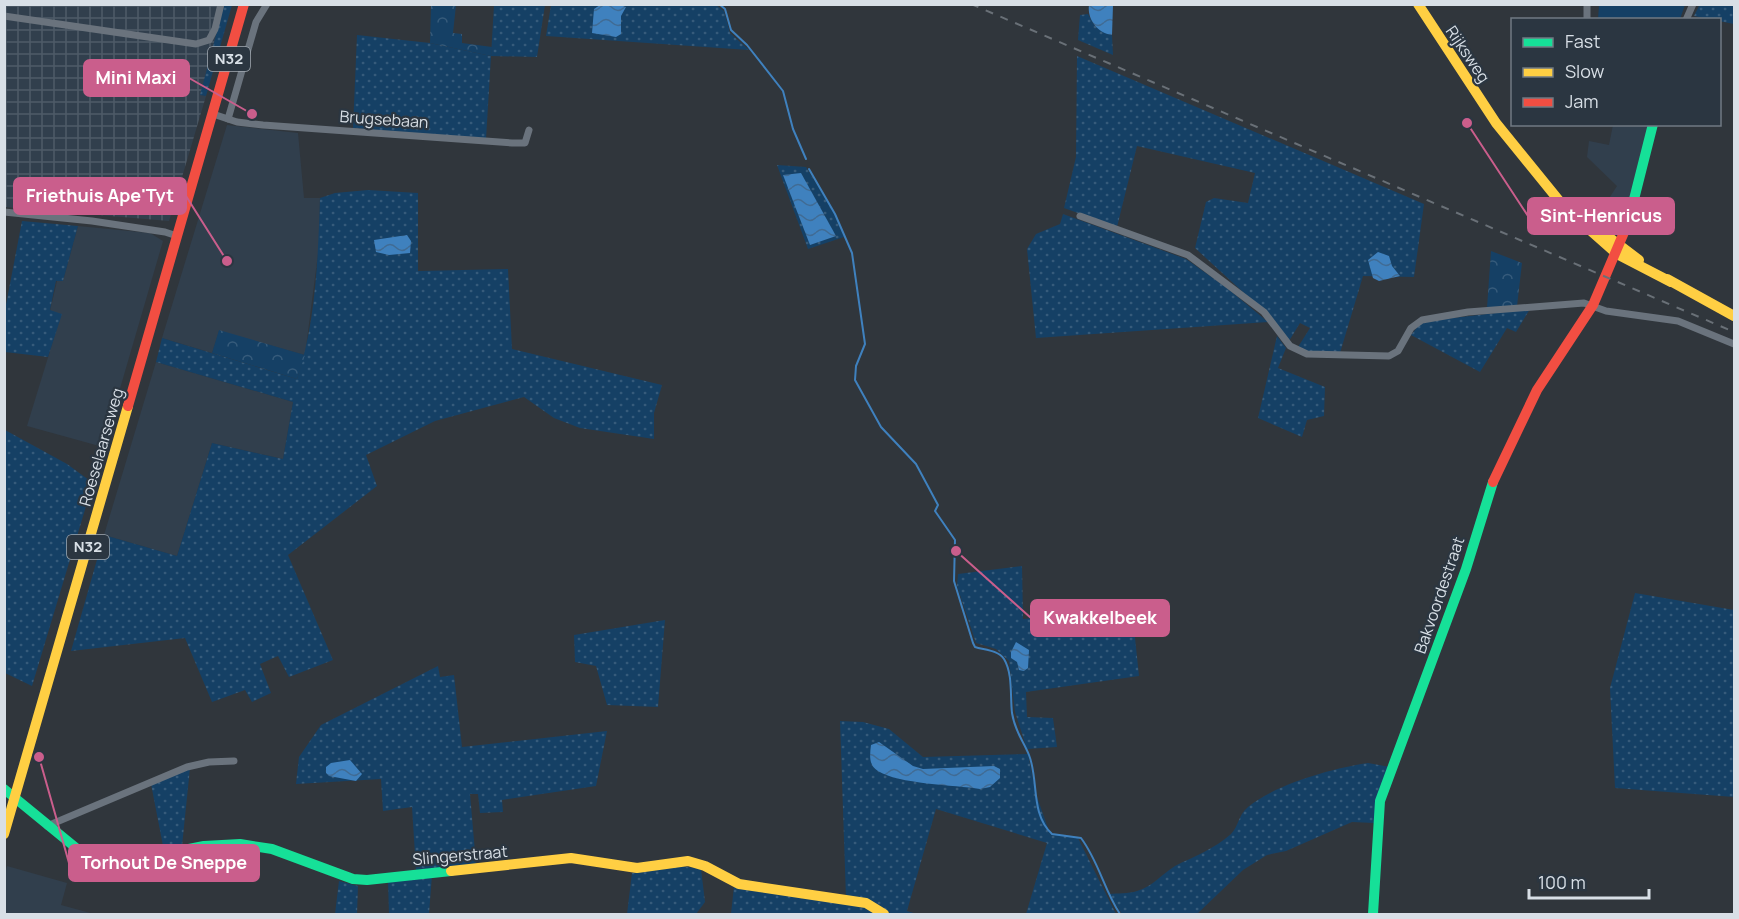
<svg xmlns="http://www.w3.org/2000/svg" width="1739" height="919" viewBox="0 0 1739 919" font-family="Manrope,sans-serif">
  <defs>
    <pattern id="industrial-grid" width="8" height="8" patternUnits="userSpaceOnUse" patternTransform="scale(1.5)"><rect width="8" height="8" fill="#313f4d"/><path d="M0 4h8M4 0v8" fill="none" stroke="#4e5a67"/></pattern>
    <pattern id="grass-dots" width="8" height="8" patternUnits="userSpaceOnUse" patternTransform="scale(1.5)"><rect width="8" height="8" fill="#154065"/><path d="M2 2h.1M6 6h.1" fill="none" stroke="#365b7b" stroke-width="1.8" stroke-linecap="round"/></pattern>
    <pattern id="forest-crowns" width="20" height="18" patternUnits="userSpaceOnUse" patternTransform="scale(1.5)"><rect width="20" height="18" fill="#154065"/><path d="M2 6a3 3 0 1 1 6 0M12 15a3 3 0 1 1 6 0" fill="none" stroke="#365b7b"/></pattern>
    <pattern id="water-waves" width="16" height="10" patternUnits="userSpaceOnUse" patternTransform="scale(1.5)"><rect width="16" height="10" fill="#3f81be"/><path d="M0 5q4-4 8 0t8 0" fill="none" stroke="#406b94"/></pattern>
  </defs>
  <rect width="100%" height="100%" fill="#30363c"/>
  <g fill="#313f4d">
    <path d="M227 125 298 133 304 198H320L319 246 305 355 219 331 212 353 162 338Z"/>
    <path d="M1613 125H1649L1625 219 1618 233 1613 235 1595 220 1617 186 1587 157 1589 141 1609 145Z"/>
    <path d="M78 226 150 233 163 241 103 447 27 426 61 315 50 311 57 281H63Z"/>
    <path d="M156 362 293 402 283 459 212 443 177 556 104 535Z"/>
    <path d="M7 866 67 883 61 905 94 914H5V875Z"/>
  </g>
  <path fill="url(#industrial-grid)" d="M4 5H224L201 95 206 96 169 221 5 207Z"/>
  <g fill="url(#grass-dots)" fill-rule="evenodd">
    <path d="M1700 4 1734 5V24L1694 16Z"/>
    <path d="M224 5H232L206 96 200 95Z"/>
    <path d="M494 5H545L537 57 491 56 486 139 353 128 357 35 430 43 491 56Z"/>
    <path d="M551 5H716L724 11 730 33 749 50 546 36Z"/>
    <path d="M1088 14 1095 26 1112 35 1113 55 1078 40 1080 15Z"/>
    <path d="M1077 56 1424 204 1414 277 1363 276 1340 353 1307 351 1298 347 1310 328 1300 323 1289 341 1268 315 1195 248 1206 202 1214 198 1248 203 1255 173 1137 146 1117 227 1064 208 1076 157Z"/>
    <path d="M777 165 806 167 832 209 844 237 808 249ZM784 175 836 236H835L810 244Z"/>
    <path d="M368 190 418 193V271L508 269 512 349 662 385 654 413V439L580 428 554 418 524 397 435 421 366 455 377 486 288 555 333 660 289 677 278 656 260 664 271 693 252 702 245 690 212 702 185 638 71 651 104 535 177 556 212 443 283 459 293 402 156 362 162 338 297 379C316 322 318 257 320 198L335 193Z"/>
    <path d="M1063 214 1186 259 1227 288 1268 322 1036 338 1027 249 1036 234 1060 224Z"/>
    <path d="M22 221 78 226 63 281H56L50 310 62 314 48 357 5 352V310Z"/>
    <path d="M1530 309 1516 332 1507 328 1480 372 1411 335 1419 325 1427 321Z"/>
    <path d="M1277 336 1286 348 1278 368 1325 387 1324 416 1307 420 1302 437 1258 418Z"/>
    <path d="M5 430 67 464 93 483 32 686 5 673Z"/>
    <path d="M1022 566 1023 619 1132 609 1139 676 1026 692 1027 717 1053 718 1057 747 1027 749 1015 712 1009 661 996 649 976 643 957 586 958 574Z"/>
    <path d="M1635 593 1734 610V797L1615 788 1610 688Z"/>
    <path d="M665 620 658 707 607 705 596 666 575 662 574 635Z"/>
    <path d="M438 666 440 677 454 675 462 747 607 731 596 786 502 800 503 812 480 813 478 794H470L476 864 416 870 412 807 383 811 381 779 296 784 299 757 321 725Z"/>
    <path d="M840 721 863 722 889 729 923 757 1028 754 1036 794 1050 834 1078 838 1116 914H1026L1047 843 936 809 907 911 917 914H890C878 901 863 900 846 898Z"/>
    <path d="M1368 763 1390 767 1374 823 1352 822 1286 851 1267 855 1243 870 1197 914H1122L1109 894C1118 893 1128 894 1137 891 1152 887 1162 874 1175 866 1195 856 1214 849 1231 834 1239 826 1238 815 1248 807 1276 784 1333 768 1368 763Z"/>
    <path d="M190 768 182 846 164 851 151 784Z"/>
    <path d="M680 866 701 869 705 902 696 914H627L632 873Z"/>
    <path d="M432 875 429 914H389L388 882Z"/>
    <path d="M339 881 358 886 357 914H335Z"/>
    <path d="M734 886 870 908 879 914H731Z"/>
  </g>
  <g fill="url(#forest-crowns)">
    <path d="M431 5H456L453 33 462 34V43L492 47 491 56 430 43Z"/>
    <path d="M1491 251 1522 263 1517 306 1487 308Z"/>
    <path d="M219 330 305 355 297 379 212 353Z"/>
  </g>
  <path fill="#154065" d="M1599 5 1679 4 1685 5 1680 19 1598 20Z"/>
  <g fill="url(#water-waves)">
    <path d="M600 5H620L626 7 621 16V34L616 37 592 33 594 9Z"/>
    <path d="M1089 5H1113L1112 35C1097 33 1087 19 1089 5Z"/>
    <path d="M801 173 836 236 810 245 783 175Z"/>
    <path d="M407 235 411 241 410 253 389 255 376 252 374 240Z"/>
    <path d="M1378 252 1389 256 1392 266 1400 276 1379 281 1373 278 1368 260Z"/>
    <path d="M1016 642 1029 650 1028 668 1024 671 1019 670 1017 662 1011 658V652Z"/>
    <path d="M879 742 913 766 923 769 994 766 1000 769V778L990 787 980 789C955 785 898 784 878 771 868 765 870 754 871 745Z"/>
    <path d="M350 760 362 774 356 781 329 776 326 773V767L331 763Z"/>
  </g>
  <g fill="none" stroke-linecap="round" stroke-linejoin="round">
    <g stroke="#3f81be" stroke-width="2">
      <path d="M719 4 725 9 731 30 747 45 783 91 793 129 806 159"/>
      <path d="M809 169 835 214 852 253 865 344 856 366 855 380 881 427 916 464 938 505 935 511 955 540 954 581 973 643 975 647C984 650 998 650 1004 659 1013 674 1010 696 1012 713 1015 732 1023 740 1029 755 1039 780 1030 814 1052 834L1081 838C1099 862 1104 890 1120 914"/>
    </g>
    <g stroke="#6a737d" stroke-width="7">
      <path d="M4 16 196 44 209 40 215 29 221 4"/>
      <path d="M1587 20V4"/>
      <path d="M1686 20 1693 4"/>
      <path d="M213 114 237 122 263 125 512 143H525L529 130"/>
      <path d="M228 119 256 22 267 4"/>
      <path d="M4 212 92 221 165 232 177 236"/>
      <path d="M1080 216 1188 255 1264 312 1290 346 1307 354 1389 356 1398 351 1411 328 1422 320 1468 312 1584 303 1606 311 1678 321 1734 344"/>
      <path d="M47 826 187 767 209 762 234 761"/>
    </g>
    <g stroke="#16e098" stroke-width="10">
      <path d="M1628 223 1653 124"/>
      <path d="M4 789 81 852 113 864 204 846 240 844 272 849 353 879 367 880 451 871"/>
      <path d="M1373 914 1380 801 1466 569 1493 482"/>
    </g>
    <g stroke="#ffcf43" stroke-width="10">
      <path d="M1418 4 1496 123 1565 208 1617 254 1671 282"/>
      <path d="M1589 222 1639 260"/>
      <path d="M1667 279 1734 316"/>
      <path d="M4 834 128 406"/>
      <path d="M451 871 571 858 637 868 688 861 705 866 739 884 866 903 884 914"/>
    </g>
    <g stroke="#f24e42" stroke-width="10">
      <path d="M128 406 244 4"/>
      <path d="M1493 482 1537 390 1593 305 1628 223"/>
    </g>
    <path stroke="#697077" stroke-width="2" stroke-dasharray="8 8" stroke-linecap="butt" d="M971 4 1734 332"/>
  </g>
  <g text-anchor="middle" stroke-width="4.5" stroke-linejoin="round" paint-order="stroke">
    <g fill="#2b3641" stroke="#a4acb4" stroke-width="1.5">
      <rect x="208" y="47" width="42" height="24" rx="4.5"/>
      <rect x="67" y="535" width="42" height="24" rx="4.5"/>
    </g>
    <g font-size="15" font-weight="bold" fill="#d8dfe6">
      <text x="229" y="64">N32</text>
      <text x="88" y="552">N32</text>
    </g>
    <g font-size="16" fill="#d8dfe6" stroke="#2b3641">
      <text transform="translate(1468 54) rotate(56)" y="6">Rijksweg</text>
      <text transform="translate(384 119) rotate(4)" y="6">Brugsebaan</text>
      <text transform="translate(101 447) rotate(-74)" y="6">Roeselaarseweg</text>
      <text transform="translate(1439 595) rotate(-71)" y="6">Bakvoordestraat</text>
      <text transform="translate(460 855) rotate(-5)" y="6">Slingerstraat</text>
    </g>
  </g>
  <path fill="none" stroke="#ca5e8c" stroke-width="2" d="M252 114L189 78M227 261L186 196M1467 123L1528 216M956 551L1031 618M39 757L69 863"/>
  <g fill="#ca5e8c" stroke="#2b3641" stroke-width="2">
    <circle cx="252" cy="114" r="6"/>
    <circle cx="227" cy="261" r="6"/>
    <circle cx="1467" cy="123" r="6"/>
    <circle cx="956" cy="551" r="6"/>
    <circle cx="39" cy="757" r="6"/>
  </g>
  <g fill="#ca5e8c" stroke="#ca5e8c" stroke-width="2">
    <rect x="84" y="60" width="105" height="36" rx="6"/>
    <rect x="14" y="178" width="172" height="36" rx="6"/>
    <rect x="1528" y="198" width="146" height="36" rx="6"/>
    <rect x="1031" y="600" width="138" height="36" rx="6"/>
    <rect x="69" y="845" width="190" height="36" rx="6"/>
  </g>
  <g font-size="18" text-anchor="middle" font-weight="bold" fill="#fff">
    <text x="136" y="84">Mini Maxi</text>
    <text x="100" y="202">Friethuis Ape'Tyt</text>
    <text x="1601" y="222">Sint-Henricus</text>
    <text x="1100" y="624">Kwakkelbeek</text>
    <text x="164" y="869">Torhout De Sneppe</text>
  </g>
  <rect width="1739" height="919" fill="none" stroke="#d8dfe6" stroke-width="12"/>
  <rect x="1511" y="18" width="210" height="108" fill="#2b3641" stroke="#707a83" stroke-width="1.5"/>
  <rect x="1523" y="38" width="30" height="9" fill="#16e098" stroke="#707a83" stroke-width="1.5"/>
  <text x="1565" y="48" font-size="18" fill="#d8dfe6">Fast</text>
  <rect x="1523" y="68" width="30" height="9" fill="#ffcf43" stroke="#707a83" stroke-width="1.5"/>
  <text x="1565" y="78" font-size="18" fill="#d8dfe6">Slow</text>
  <rect x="1523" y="98" width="30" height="9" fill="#f24e42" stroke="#707a83" stroke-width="1.5"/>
  <text x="1565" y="108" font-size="18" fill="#d8dfe6">Jam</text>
  <path d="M1529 889v9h120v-9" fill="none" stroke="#d8dfe6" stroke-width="3"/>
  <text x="1538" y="889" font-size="18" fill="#d8dfe6" stroke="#2b3641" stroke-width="4.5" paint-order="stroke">100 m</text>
</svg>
